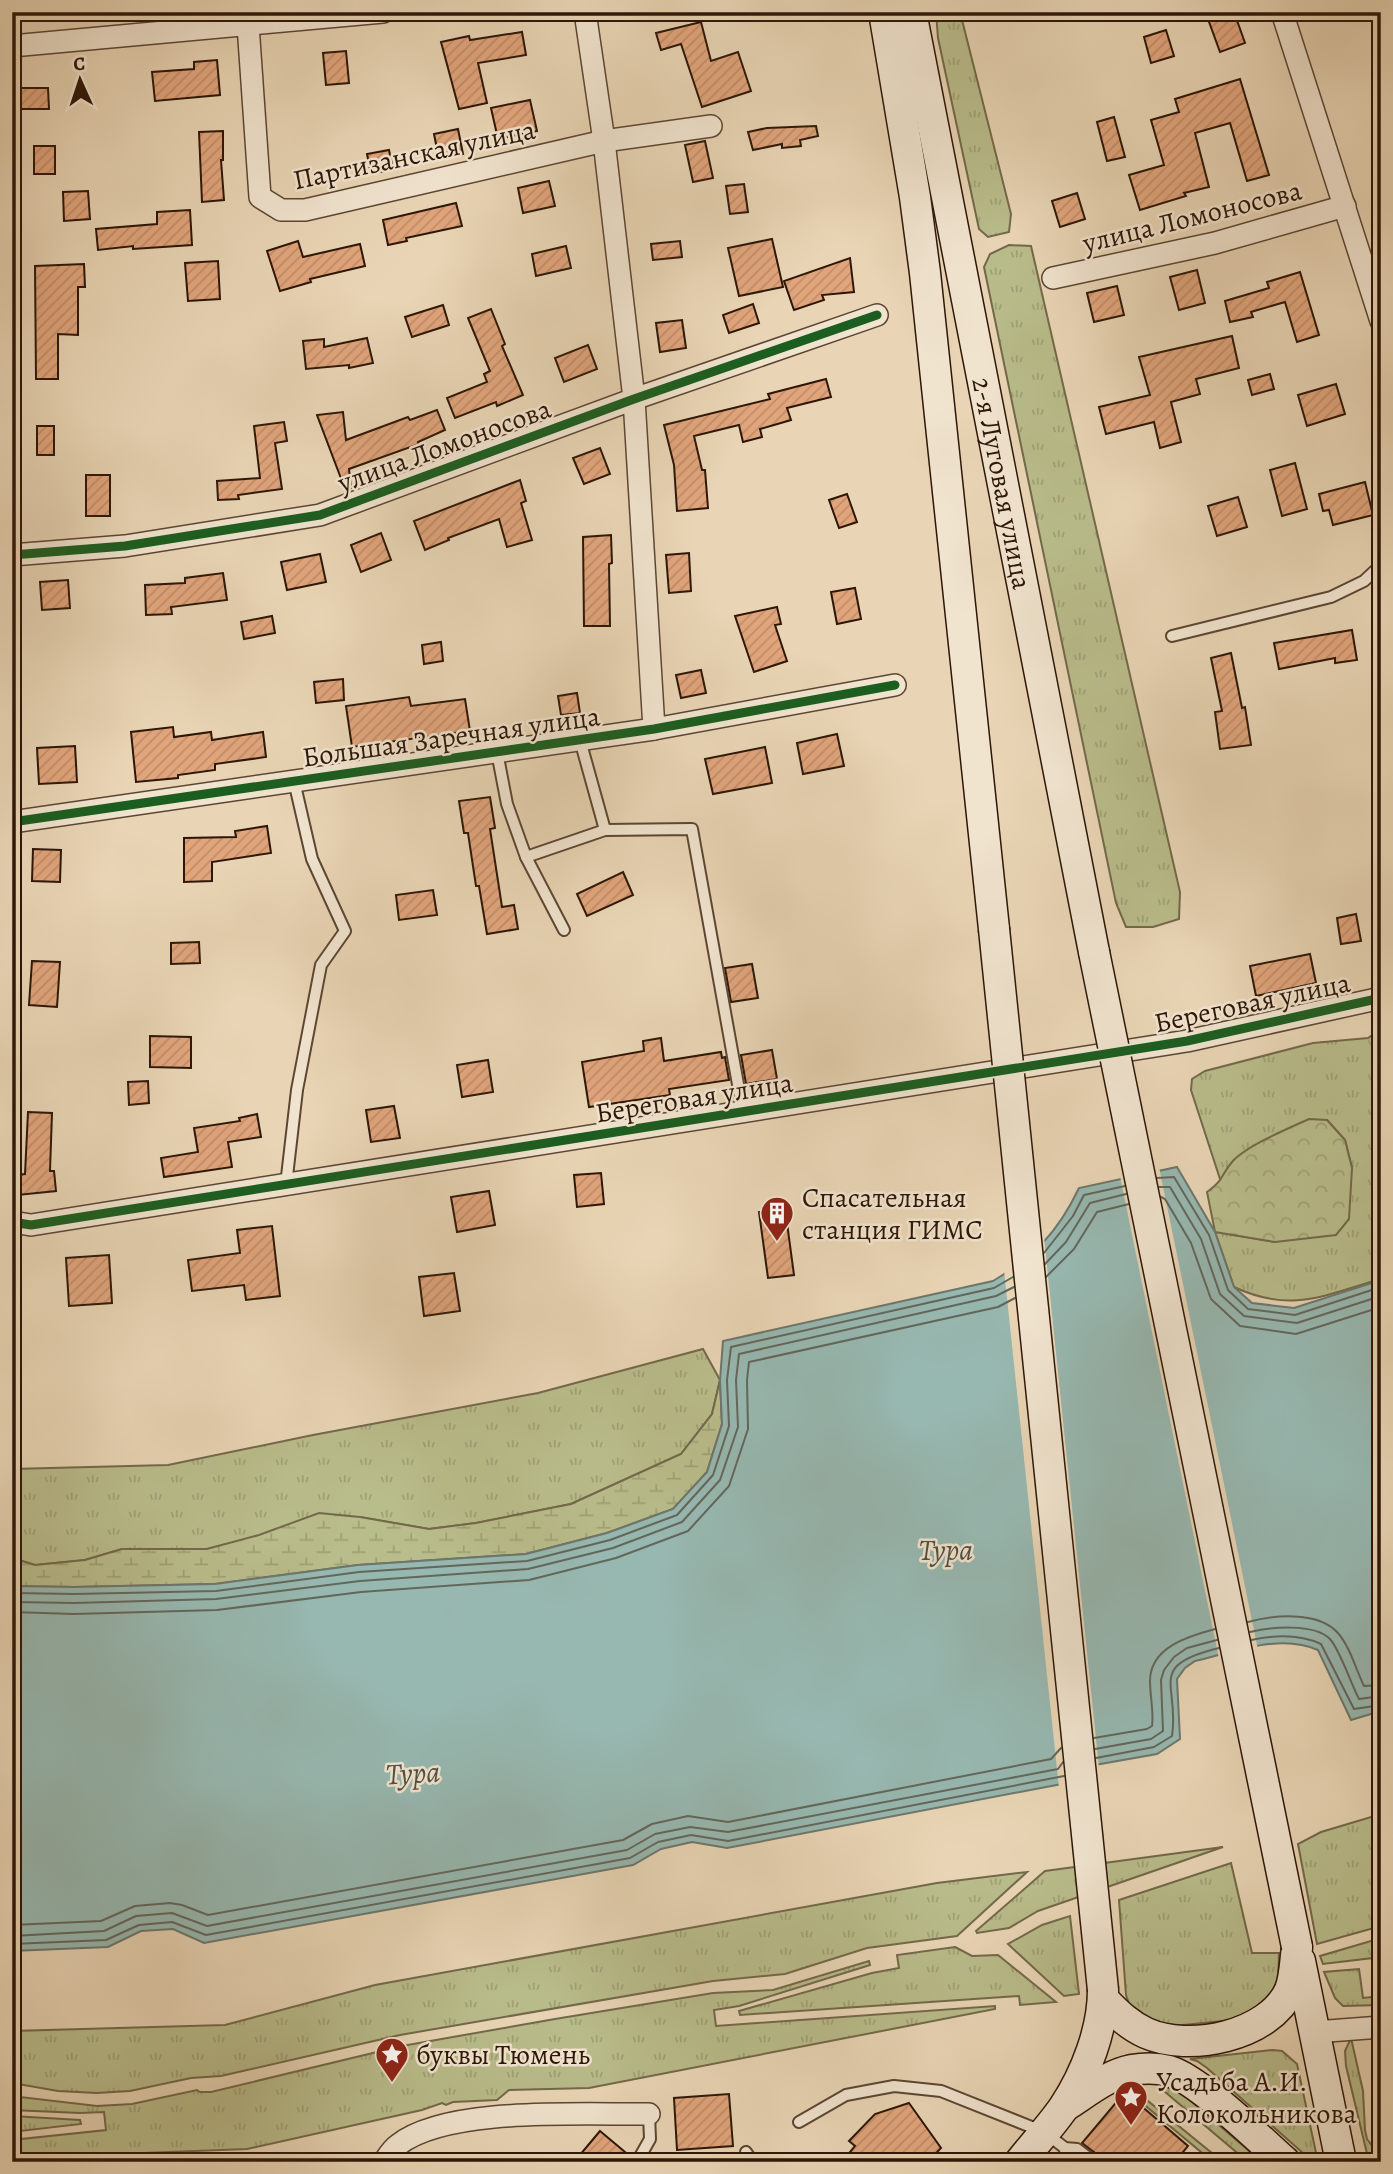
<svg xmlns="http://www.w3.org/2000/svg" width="1393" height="2174" viewBox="0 0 1393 2174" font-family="Alegreya,serif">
  <defs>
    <pattern id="grass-tufts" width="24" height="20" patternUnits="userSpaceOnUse" patternTransform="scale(1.75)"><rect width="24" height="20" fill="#b9bc8b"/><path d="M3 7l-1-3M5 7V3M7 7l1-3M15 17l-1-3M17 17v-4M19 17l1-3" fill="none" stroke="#9fa176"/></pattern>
    <pattern id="forest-crowns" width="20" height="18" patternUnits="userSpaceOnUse" patternTransform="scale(1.75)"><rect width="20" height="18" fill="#b9bc8b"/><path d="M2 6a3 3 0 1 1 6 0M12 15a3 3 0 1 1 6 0" fill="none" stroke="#9fa176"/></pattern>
    <pattern id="wetland-marsh" width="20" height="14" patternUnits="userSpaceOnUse" patternTransform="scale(1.75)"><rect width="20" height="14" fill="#b9bc8b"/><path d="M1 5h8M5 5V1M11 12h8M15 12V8" fill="none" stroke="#9fa176"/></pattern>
    <pattern id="building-hatch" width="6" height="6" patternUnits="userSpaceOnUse" patternTransform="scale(1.75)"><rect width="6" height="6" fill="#e1a57c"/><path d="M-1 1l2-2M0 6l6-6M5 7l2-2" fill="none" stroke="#c18d6a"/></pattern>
  </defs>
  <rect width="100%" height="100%" fill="#e9d5b5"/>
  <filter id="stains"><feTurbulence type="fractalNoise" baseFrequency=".00286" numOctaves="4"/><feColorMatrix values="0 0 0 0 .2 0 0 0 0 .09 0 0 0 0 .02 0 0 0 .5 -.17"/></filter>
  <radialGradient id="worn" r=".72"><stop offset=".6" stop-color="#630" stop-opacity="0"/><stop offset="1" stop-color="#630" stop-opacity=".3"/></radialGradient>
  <g fill="url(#grass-tufts)" stroke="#73694a" stroke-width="2">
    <path d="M936 12H960L1011 214 1009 232 988 237 979 229 938 38Z"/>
    <path d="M1009 245 1031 246 1180 892 1179 919 1153 927H1126L1116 903 984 267 990 254Z"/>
    <path d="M1381 1029V1279C1324 1295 1292 1314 1234 1287L1215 1232 1275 1242 1352 1168 1345 1140 1327 1120 1265 1140 1233 1161 1221 1182 1191 1090 1192 1079 1205 1071 1313 1043 1368 1038Z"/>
    <path d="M703 1349 720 1380 712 1414 681 1454 571 1504 476 1523 429 1529 360 1517 259 1536 207 1549H122L85 1560 35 1565 12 1558V1469L168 1465 313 1435 538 1393Z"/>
    <path d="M1381 1814V1926L1317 1944 1298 1844 1321 1832Z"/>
    <path d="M1223 1847 1038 1911 1009 1928 977 1933 976 1931 1045 1871Z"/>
    <path d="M1231 1863 1252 1953H1279L1278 1979 1270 1997 1262 2006 1233 2020 1163 2027 1130 2007 1126 1995 1119 1900Z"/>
    <path d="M1027 1872 957 1936 867 1948 785 1974 713 1981 400 2035 221 2076 191 2078 130 2091 97 2093 58 2091 12 2083V2031L225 2025 375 1985 937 1883Z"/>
    <path d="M1070 1916 1079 1994 1064 1996 1008 1944 1042 1925Z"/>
    <path d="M1381 1938V1957L1323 1964 1320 1956Z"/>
    <path d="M955 1947 972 1956 998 1955 1056 2002 1020 2005 1019 1996 740 2015 739 2011 872 1973 899 1968 897 1955Z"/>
    <path d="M869 1961 870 1965 739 2006 714 2010 716 2026 995 2006V2009L589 2088 509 2090 497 2100 453 2102 446 2105 442 2103 422 2110 247 2149 12 2158V2140L106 2130 104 2112 80 2113 12 2110V2096L97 2106 132 2104 197 2090 200 2092H211L402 2046 555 2019 713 1993 773 1990Z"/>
    <path d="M1359 1969 1363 1998 1381 1996V2005L1343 2006 1335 1998 1324 1972Z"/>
    <path d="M1351 2038 1363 2091 1365 2130 1367 2139 1377 2152 1380 2162H1369L1346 2066 1345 2051Z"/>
    <path d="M1273 2050 1282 2051 1297 2064 1318 2162H1313L1207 2068 1197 2061 1190 2059Z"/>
    <path d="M1158 2086 1178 2090 1262 2162H1248Z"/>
    <path d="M1132 2088 1223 2162H1213L1129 2092Z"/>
    <path d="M12 2116 80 2120 81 2124 12 2132Z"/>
  </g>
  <path fill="url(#forest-crowns)" stroke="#73694a" stroke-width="2" d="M1309 1119 1327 1120 1345 1140 1352 1168 1349 1219 1336 1235 1275 1242 1215 1232 1207 1192C1225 1179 1220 1176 1232 1162 1246 1146 1289 1128 1309 1119Z"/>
  <path fill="url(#wetland-marsh)" stroke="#73694a" stroke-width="2" d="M720 1380 722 1424 707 1472 673 1509 607 1533 526 1554 358 1565 215 1584 74 1587 12 1586V1558L35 1565 85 1560 122 1549H207L259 1535 319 1513 360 1517 429 1529 476 1523 571 1504 681 1454 712 1414Z"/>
  <path fill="#97b8b1" stroke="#6d776d" stroke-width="2" d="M1177 1167 1215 1232 1234 1287 1252 1303 1294 1308 1381 1280V1711L1351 1720 1318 1650C1280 1633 1234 1652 1195 1661L1185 1668 1177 1679 1180 1739 1157 1754 1078 1768 1072 1782 727 1848 692 1842 661 1849 633 1865 204 1943 173 1929 141 1931 108 1947 12 1951V1586L74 1587 215 1584 358 1565 526 1554 607 1533 673 1509 707 1472 722 1424 720 1380 723 1341 993 1281C1035 1256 1058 1232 1079 1188Z"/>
  <g fill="#e9d5b5">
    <path d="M1159 1167 1258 1650 1219 1659 1120 1176Z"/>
    <path d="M1044 1237 1099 1768 1080 1771 1072 1786 1059 1788 1004 1270 1033 1249Z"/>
  </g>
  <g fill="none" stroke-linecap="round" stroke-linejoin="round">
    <g stroke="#62675c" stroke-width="2">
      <path d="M1157 1178 1174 1177 1209 1235 1228 1290 1248 1309 1295 1315 1381 1287"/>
      <path d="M1159 1187H1170L1201 1239 1220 1294 1244 1316 1297 1323 1381 1296"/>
      <path d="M1161 1197 1165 1199 1191 1243 1211 1299 1240 1326 1296 1334 1381 1307"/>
      <path d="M1044 1253 1073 1216 1084 1195 1125 1186"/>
      <path d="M1045 1264 1066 1242 1090 1203 1126 1194"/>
      <path d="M1046 1277 1074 1249 1097 1212 1129 1204"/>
      <path d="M12 1593 74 1594 216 1591 359 1572 527 1561 610 1540 677 1515 713 1475 729 1426 727 1380 731 1347 994 1288 1013 1277"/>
      <path d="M12 1602 74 1603 216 1599 360 1581 528 1569 613 1548 682 1522 720 1480 738 1427 736 1380 739 1354 996 1296 1014 1287"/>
      <path d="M12 1612 74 1614 217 1610 361 1592 529 1580 616 1558 688 1531 729 1486 748 1429 747 1380 749 1362 998 1307 1015 1298"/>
      <path d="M1248 1622C1273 1615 1317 1611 1337 1632 1350 1646 1356 1670 1364 1686L1381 1685"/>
      <path d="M1250 1632C1270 1627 1314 1623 1330 1639 1340 1650 1351 1684 1359 1699L1381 1696"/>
      <path d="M1251 1640C1274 1635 1300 1634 1321 1644L1354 1709 1381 1705"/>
      <path d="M1094 1738 1147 1729 1152 1726C1154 1712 1150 1696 1150 1681 1150 1647 1189 1636 1215 1629"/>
      <path d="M1095 1749 1151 1739 1163 1731 1161 1680 1164 1670 1174 1657 1187 1648 1217 1640"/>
      <path d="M1096 1758 1154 1747 1172 1736C1180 1684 1145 1666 1219 1648"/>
      <path d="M12 1925 101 1921 135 1906 170 1903 182 1905 208 1915 623 1840 652 1824 688 1816 728 1822 1051 1759 1061 1748"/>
      <path d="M12 1936 104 1931 136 1916 172 1913 207 1926 627 1850 655 1834 690 1827 728 1832 1058 1769 1063 1762"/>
      <path d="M12 1944 106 1940 139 1925 172 1922 206 1935 630 1858 658 1842 691 1835 728 1841 1064 1776"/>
    </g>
  </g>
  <g fill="url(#building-hatch)" stroke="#2d1608" stroke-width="2">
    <path d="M1228 12H1234L1245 43 1220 52 1208 19Z"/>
    <path d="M701 22 711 61 738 52 751 91 702 107 681 44 661 50 656 33Z"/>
    <path d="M1166 30 1174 56 1151 63 1144 37Z"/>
    <path d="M522 32 526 55 478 63 487 103 459 109 441 42 469 36 470 40Z"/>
    <path d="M346 51 349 83 326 85 323 53Z"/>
    <path d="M217 60 220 95 155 101 152 72 194 69V62Z"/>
    <path d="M1240 79 1269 175 1247 181 1230 123 1195 133 1209 187 1184 193 1186 196 1140 210 1129 175 1164 165 1151 120 1179 112 1175 99Z"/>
    <path d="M20 88H48L49 109H21Z"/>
    <path d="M530 100 537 131 498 139 491 108Z"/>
    <path d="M1114 117 1125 157 1107 161 1097 122Z"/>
    <path d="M816 126 818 136 800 140 801 146 782 148V144L753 150 748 132 767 128Z"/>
    <path d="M458 129 463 154 439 159 434 134Z"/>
    <path d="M223 131V160H221L224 200 202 202 199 132Z"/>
    <path d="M705 141 713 178 693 182 685 145Z"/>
    <rect x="34" y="146" width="21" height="28"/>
    <path d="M389 150 393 169 371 174 367 154Z"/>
    <path d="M549 181 555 206 523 213 518 188Z"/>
    <path d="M744 184 748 212 730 214 726 186Z"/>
    <path d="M88 191 90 219 64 221 63 192Z"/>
    <path d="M1077 193 1085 219 1060 227 1052 201Z"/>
    <path d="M456 203 462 226 406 238 407 241 388 245 383 220Z"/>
    <path d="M190 210 192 245 133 249V246L98 250 96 229 157 224V212Z"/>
    <path d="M772 239 783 287 739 296 728 248Z"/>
    <path d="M298 241 303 257 360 244 365 266 310 279 311 282 280 291 267 251Z"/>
    <path d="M680 241 682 257 653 260 651 244Z"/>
    <path d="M566 246 571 268 536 276 532 254Z"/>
    <path d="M850 258 854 292 822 295 824 300 794 310 784 281Z"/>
    <path d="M218 261 220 299 188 301 185 263Z"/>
    <path d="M84 264 85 287H78V335L58 334V379H36L35 266Z"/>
    <path d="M1197 270 1205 303 1179 310 1170 277Z"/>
    <path d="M1300 272 1319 335 1297 342 1285 302 1251 312 1253 317 1230 322 1225 301 1269 288 1267 282Z"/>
    <path d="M1117 286 1124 315 1094 322 1087 293Z"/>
    <path d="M753 304 759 323 729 333 723 315Z"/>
    <path d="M443 305 449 325 412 337 405 317Z"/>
    <path d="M491 309 505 344 502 346 523 395 497 406 496 402 455 418 447 398 487 382 484 374 490 371 468 318Z"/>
    <path d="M682 320 686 348 660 352 656 323Z"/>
    <path d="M1232 336 1239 368 1196 379 1200 394 1171 402 1181 442 1160 448 1154 422 1106 434 1099 407 1150 395 1139 357Z"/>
    <path d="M367 338 373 363 349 368V365L306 369 303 341 324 339V347Z"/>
    <path d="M588 345 597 369 564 382 555 358Z"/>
    <path d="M1270 374 1274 389 1252 395 1248 380Z"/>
    <path d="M826 379 831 397 787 408 791 420 760 429 762 437 743 442 739 425 694 436 702 470H705L708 508 677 511 674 465 664 425 770 399 768 394Z"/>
    <path d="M1336 384 1345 414 1307 426 1298 395Z"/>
    <path d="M437 410 445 430 418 442 419 444 349 469 351 488 345 489 317 415 343 412 346 440 408 417 410 420Z"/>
    <path d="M284 422 287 441 275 443 282 489 238 495 239 499 218 500 217 481 260 478 254 426Z"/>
    <rect x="37" y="426" width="17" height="29"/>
    <path d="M600 448 610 474 584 484 573 458Z"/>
    <path d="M1295 463 1307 509 1282 516 1270 470Z"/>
    <rect x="86" y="475" width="24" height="41"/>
    <path d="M520 480 526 501 521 503 532 540 507 547 499 519 448 538 449 540 425 550 414 521Z"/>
    <path d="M1365 482 1373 515 1333 525 1329 510 1323 511 1319 494Z"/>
    <path d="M847 494 857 522 839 528 829 500Z"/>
    <path d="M1238 497 1247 527 1217 536 1208 506Z"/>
    <path d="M381 533 391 560 361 572 351 545Z"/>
    <path d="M611 535 612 563 609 564 610 626H584L583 537Z"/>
    <path d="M689 553 691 591 669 593 666 555Z"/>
    <path d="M320 554 326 582 287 590 281 562Z"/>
    <path d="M223 573 227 600 171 607 172 614 146 615 145 585 185 583V578Z"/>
    <path d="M68 580 70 608 42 610 40 582Z"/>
    <path d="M855 588 861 619 837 624 831 592Z"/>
    <path d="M777 607 781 624 775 625 787 661 754 672 735 616Z"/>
    <path d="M272 616 275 633 244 639 241 622Z"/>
    <path d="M1352 630 1357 660 1335 663V658L1279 669 1274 643Z"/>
    <path d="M441 642 443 661 424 664 422 645Z"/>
    <path d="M1231 653 1242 708 1245 707 1251 745 1220 749 1215 712 1222 711 1211 658Z"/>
    <path d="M701 670 706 693 681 698 676 675Z"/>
    <path d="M343 679 344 700 316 703 314 682Z"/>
    <path d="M577 693 580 713 561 715 558 696Z"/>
    <path d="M409 697 411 706 465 699 470 731 352 747 346 706Z"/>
    <path d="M173 727 174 737 211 732 212 740 263 732 266 757 215 764V770L178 775V778L136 782 131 732Z"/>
    <path d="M837 734 844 766 803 774 797 743Z"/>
    <path d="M75 746 77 782 39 784 37 748Z"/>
    <path d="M765 747 772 783 713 794 705 759Z"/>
    <path d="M490 797 495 828 490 829 502 907 514 905 518 929 487 934 479 886H476L468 833H464L459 801Z"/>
    <path d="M267 826 271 853 212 862V881L184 882V838L236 837 235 831Z"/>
    <path d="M33 849 61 850 60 882 32 881Z"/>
    <path d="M623 872 633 895 587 916 577 894Z"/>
    <path d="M433 890 437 915 399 920 396 895Z"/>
    <path d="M1356 914 1361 941 1341 944 1337 918Z"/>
    <path d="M199 942 200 963 171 964V943Z"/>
    <path d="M1310 954 1316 983 1256 996 1250 966Z"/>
    <path d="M32 961 60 962 57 1007 29 1005Z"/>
    <path d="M752 964 758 998 731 1002 725 968Z"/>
    <path d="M150 1036 191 1037V1068L150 1067Z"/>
    <path d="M661 1038 664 1061 721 1052 722 1058 725 1057 729 1080 669 1089 670 1095 589 1107 582 1062 644 1051 643 1041Z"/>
    <path d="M772 1050 777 1079 746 1084 741 1055Z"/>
    <path d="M488 1060 493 1092 462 1097 457 1065Z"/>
    <path d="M148 1081 149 1103 129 1105 128 1082Z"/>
    <path d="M394 1106 400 1138 371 1142 366 1110Z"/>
    <path d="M28 1112 52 1113 50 1171H54L56 1191 18 1195 16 1175 25 1174Z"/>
    <path d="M257 1114 261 1137 228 1142 232 1167 164 1177 161 1158 198 1152 194 1128 240 1121 239 1118Z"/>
    <path d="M601 1173 604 1204 577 1207 574 1175Z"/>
    <path d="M489 1191 495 1225 457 1232 451 1197Z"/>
    <path d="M785 1208 794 1275 768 1278 759 1212Z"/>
    <path d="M272 1226 280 1296 246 1300 244 1285 192 1291 188 1260 240 1253 237 1230Z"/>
    <path d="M109 1255 112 1303 69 1306 66 1258Z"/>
    <path d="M454 1273 460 1311 424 1316 419 1277Z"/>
    <path d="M1125 2092 1188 2146 1175 2162H1102L1099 2156 1082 2143Z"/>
    <path d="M729 2094 733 2146 677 2150 674 2098Z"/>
    <path d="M909 2103 941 2148 928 2162H842L855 2146 849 2141 875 2114Z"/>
    <path d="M600 2131 631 2157 629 2162H574Z"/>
  </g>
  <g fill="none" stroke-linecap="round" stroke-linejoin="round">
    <defs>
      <g id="lane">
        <path d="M1172 636 1331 597 1364 581 1381 565"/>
        <path d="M580 740 605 830"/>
        <path d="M497 752 507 804 526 857 564 930"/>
        <path d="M526 857 605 830 692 829 743 1112"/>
        <path d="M286 1185 297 1090 321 965 345 931 312 859 294 781"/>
        <path d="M799 2122 846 2095 894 2086 941 2091 1044 2132 1065 2148 1077 2149 1094 2162"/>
        <path d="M1065 2148 1066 2160 1068 2162"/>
        <path d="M746 2152 753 2162"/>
        <path d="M637 2162 650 2139 649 2114"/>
      </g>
      <g id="street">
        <path d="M585 12 604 141 634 399 654 729"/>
        <path d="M1282 12 1381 321"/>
        <path d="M248 25 260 197 281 210H305L604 141 711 126"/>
        <path d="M12 46 383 12"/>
        <path d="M1053 278 1215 243 1345 206"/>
        <path d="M12 555 125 546 320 515 634 399 877 315"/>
        <path d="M12 822 654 729 895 685"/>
        <path d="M12 1222 31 1225 1187 1041 1381 998"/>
        <path d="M1315 2032 1381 2027"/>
        <path d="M384 2162C388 2156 392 2149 398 2145 447 2106 585 2115 649 2114"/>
      </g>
      <g id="secondary">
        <path d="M884 12 915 197 925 273 994 929"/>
        <path id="s1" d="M911 12 1094 952"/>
        <path d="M1300 1961 1341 2162"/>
        <path d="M1103 1999C1116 2012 1128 2025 1146 2033 1188 2052 1269 2037 1290 1990 1295 1977 1295 1961 1297 1947"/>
        <path d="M1065 2106C1086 2093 1107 2075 1132 2070 1143 2068 1158 2068 1169 2071 1198 2079 1260 2140 1285 2162"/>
        <path d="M1020 2162C1034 2144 1051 2126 1064 2107 1086 2074 1103 2029 1103 1990"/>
      </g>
    </defs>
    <use href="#lane" stroke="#5c4633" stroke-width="14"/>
    <use href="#street" stroke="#5c4633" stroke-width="24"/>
    <use href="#secondary" stroke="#2d1608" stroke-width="33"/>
    <use href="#lane" stroke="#f1e4cf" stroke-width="10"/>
    <use href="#street" stroke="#f1e4cf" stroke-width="21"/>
    <use href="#secondary" stroke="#f1e4cf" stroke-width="30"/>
    <defs>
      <g id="secondary-bridge">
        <path d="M994 929 1103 1990"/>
        <path d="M1094 952 1297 1947"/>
      </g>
    </defs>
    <use href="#secondary-bridge" stroke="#2d1608" stroke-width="33" stroke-linecap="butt"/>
    <use href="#secondary-bridge" stroke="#f1e4cf" stroke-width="30"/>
    <defs>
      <g id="cycleway">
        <path d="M12 555 125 546 320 515 634 399 877 315"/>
        <path d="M12 822 654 729 895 685"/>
        <path d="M12 1222 31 1225 1187 1041 1381 998"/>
      </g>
    </defs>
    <use href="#cycleway" stroke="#f1e4cf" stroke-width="13"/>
    <use href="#cycleway" stroke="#1b5e20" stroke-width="9"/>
  </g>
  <defs>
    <symbol id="building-pin" viewBox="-11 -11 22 30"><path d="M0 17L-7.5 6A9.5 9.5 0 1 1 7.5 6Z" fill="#8f2418" stroke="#f1e4cf"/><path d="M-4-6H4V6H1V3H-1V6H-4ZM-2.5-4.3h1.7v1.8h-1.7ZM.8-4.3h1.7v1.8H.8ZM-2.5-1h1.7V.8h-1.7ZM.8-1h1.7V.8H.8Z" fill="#fff"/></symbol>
    <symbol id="sight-pin" viewBox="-11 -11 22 30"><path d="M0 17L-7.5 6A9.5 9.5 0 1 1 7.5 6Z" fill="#8f2418" stroke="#f1e4cf"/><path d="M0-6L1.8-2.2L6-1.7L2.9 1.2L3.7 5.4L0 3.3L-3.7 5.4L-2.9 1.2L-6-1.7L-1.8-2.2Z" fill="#fff"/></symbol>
  </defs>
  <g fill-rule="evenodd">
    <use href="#building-pin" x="758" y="1194" width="38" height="52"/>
    <use href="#sight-pin" x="373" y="2035" width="38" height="52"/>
    <use href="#sight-pin" x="1112" y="2078" width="38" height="52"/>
  </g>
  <g text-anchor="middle" stroke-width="5" stroke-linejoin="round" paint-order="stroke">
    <g font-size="28" fill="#2d1608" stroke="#f1e4cf">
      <text transform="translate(414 154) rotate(-12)" y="10">Партизанская улица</text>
      <text transform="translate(1192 216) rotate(-14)" y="10">улица Ломоносова</text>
      <text transform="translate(444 445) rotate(-20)" y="10">улица Ломоносова</text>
      <text dy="10" stroke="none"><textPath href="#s1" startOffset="480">2-я Луговая улица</textPath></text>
      <text transform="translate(451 736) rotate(-8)" y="10">Большая Заречная улица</text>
      <text transform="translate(1252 1002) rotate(-12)" y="10">Береговая улица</text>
      <text transform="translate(694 1097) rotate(-9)" y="10">Береговая улица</text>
    </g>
    <g font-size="28" fill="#2d1608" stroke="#f1e4cf" text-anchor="start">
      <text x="802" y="1207">Спасательная<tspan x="802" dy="32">станция ГИМС</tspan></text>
      <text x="416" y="2064">буквы Тюмень</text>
      <text x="1156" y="2091">Усадьба А.И.<tspan x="1156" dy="32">Колокольникова</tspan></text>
    </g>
    <g font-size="30" font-style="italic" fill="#524f43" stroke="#f1e4cf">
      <text x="946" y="1560">Тура</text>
      <text transform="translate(413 1773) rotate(-3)" y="10">Тура</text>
    </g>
  </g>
  <rect width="1393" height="2174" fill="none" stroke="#e9d5b5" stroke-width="42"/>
  <rect x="14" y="14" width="1365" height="2146" fill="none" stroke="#2d1608" stroke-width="3.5"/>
  <rect x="21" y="21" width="1351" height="2132" fill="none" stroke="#2d1608" stroke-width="2"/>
  <g transform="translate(80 80) rotate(357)" stroke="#f1e4cf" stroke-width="5" paint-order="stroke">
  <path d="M0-5L12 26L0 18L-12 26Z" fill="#2d1608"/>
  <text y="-10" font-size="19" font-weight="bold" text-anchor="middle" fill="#2d1608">С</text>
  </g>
  <rect width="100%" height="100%" filter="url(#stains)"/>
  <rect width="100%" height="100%" fill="url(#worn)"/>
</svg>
